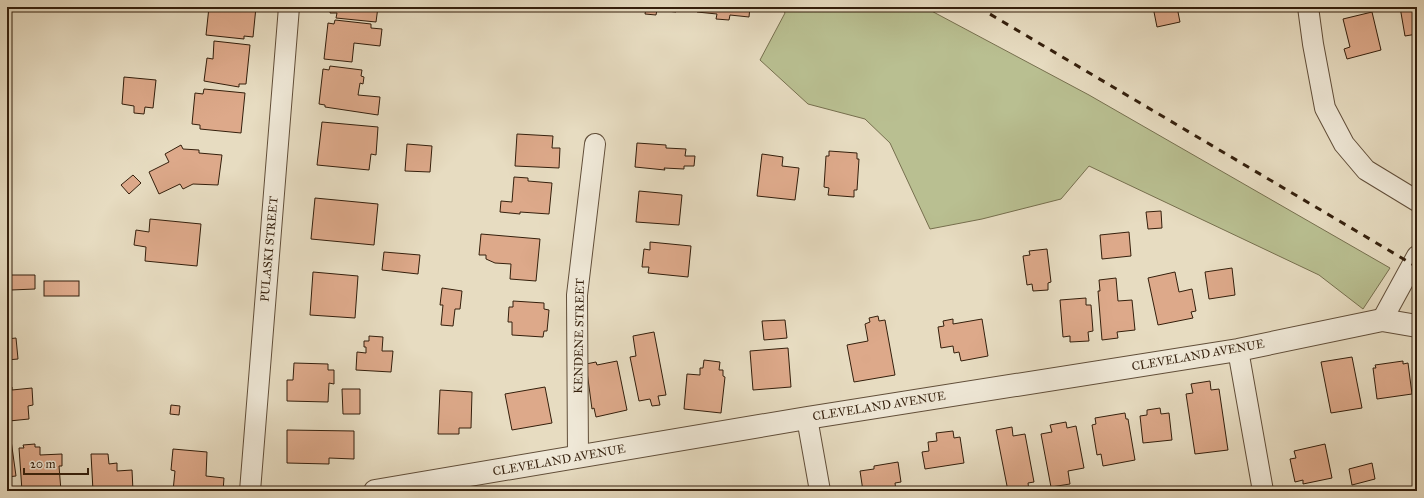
<svg xmlns="http://www.w3.org/2000/svg" width="1424" height="498" viewBox="0 0 1424 498" font-family="'IM FELL Great Primer',serif">
  <rect width="100%" height="100%" fill="#e7dcc1"/>
  <filter id="stains"><feTurbulence type="fractalNoise" baseFrequency=".005" numOctaves="4"/><feColorMatrix values="0 0 0 0 .2 0 0 0 0 .09 0 0 0 0 .02 0 0 0 .5 -.17"/></filter>
  <radialGradient id="worn" r=".72"><stop offset=".6" stop-color="#630" stop-opacity="0"/><stop offset="1" stop-color="#630" stop-opacity=".3"/></radialGradient>
  <path fill="#b9bf91" stroke="#766f4e" d="M782 7H924L1089 95 1390 268 1363 309 1319 275 1089 166 1061 199 982 219 930 229 890 143 865 119 808 104 760 60 785 13Z"/>
  <g fill="#dda98a" stroke="#341f0c">
    <path d="M209 7H256L253 37 244 36V39L206 35Z"/>
    <path d="M331 7H378L376 22 336 18 337 13H330Z"/>
    <path d="M633 7H677L676 12 657 10 656 15 645 14 646 8Z"/>
    <path d="M697 7H750L749 17 730 15 729 20 716 19 717 14 697 12Z"/>
    <path d="M1153 7H1177L1180 22 1157 27Z"/>
    <path d="M1400 7H1417V34L1405 36Z"/>
    <path d="M1372 12 1381 50 1347 59 1344 49 1350 47 1343 19Z"/>
    <path d="M335 20 371 24V28L382 29 380 46 354 43 352 62 324 59 328 23 334 24Z"/>
    <path d="M214 41 250 45 246 84H239V87L204 81 207 58 213 59Z"/>
    <path d="M330 66 362 70 361 76 364 77 363 84 360 83 358 95 380 97 378 115 325 107V105L319 104 323 69 329 70Z"/>
    <path d="M124 77 156 80 153 108 145 107 144 114 134 113V106L122 104Z"/>
    <path d="M204 89 245 93 241 133 200 129V125L192 124 195 93 203 94Z"/>
    <path d="M322 122 378 127 376 155 371 154 369 170 317 165Z"/>
    <path d="M517 134 553 136 552 148H560L559 168 515 166Z"/>
    <path d="M637 143 666 145V148L686 149 685 156H695L694 166H684V169L664 168 665 170 635 167Z"/>
    <path d="M407 144 432 146 430 172 405 171Z"/>
    <path d="M181 145 183 149 199 150V153L222 155 218 185 193 184 183 189 180 184 159 194 149 172 169 162 165 154Z"/>
    <path d="M829 151 857 153V159H859L857 190H854V197L828 195 829 188 824 187 826 156H829Z"/>
    <path d="M762 154 783 157 782 166 799 168 795 200 757 196Z"/>
    <path d="M133 175 141 183 129 194 121 185Z"/>
    <path d="M514 177 528 178V181L552 183 549 214 520 212V214L500 212 501 201 512 202Z"/>
    <path d="M639 191 682 195 679 225 636 222Z"/>
    <path d="M315 198 378 204 374 245 311 239Z"/>
    <path d="M1161 211 1162 228 1148 229 1146 212Z"/>
    <path d="M150 219 201 224 197 266 145 261 146 247 134 245 136 230 149 232Z"/>
    <path d="M1129 232 1131 256 1102 259 1100 235Z"/>
    <path d="M481 234 540 239 536 281 510 279 511 264 495 263 486 259V255H479Z"/>
    <path d="M650 242 691 246 688 277 648 273 649 267H642L644 249 650 250Z"/>
    <path d="M1047 249 1051 282 1048 283V290L1033 291 1032 284 1027 285 1023 256 1030 255 1029 251Z"/>
    <path d="M384 252 420 255 418 274 382 270Z"/>
    <path d="M1232 268 1235 295 1209 299 1205 272Z"/>
    <path d="M313 272 358 276 355 318 310 315Z"/>
    <path d="M1175 272 1179 292 1192 289 1196 311 1191 312 1193 318 1158 325 1148 278Z"/>
    <path d="M11 275H35V289L11 290Z"/>
    <path d="M1116 278 1118 301 1132 300 1135 330 1117 332 1118 338 1102 340 1098 291H1100L1099 280Z"/>
    <rect x="44" y="281" width="35" height="15"/>
    <path d="M442 288 462 291 460 309H455L453 326 441 325 443 305H440Z"/>
    <path d="M1086 298V305H1091L1093 331 1088 332 1089 341 1070 342V336L1063 337 1060 300Z"/>
    <path d="M513 301 544 303V309L549 310 547 331H544L543 337 512 335V322H508L509 307H513Z"/>
    <path d="M878 316 879 321 885 320 895 375 854 382 847 345 868 341 865 324 870 322 869 318Z"/>
    <path d="M953 319V324L982 319 988 356 961 361 959 352 954 353 953 346 941 348 938 327 944 326 943 321Z"/>
    <path d="M785 320 787 338 764 340 762 321Z"/>
    <path d="M654 332 666 395 658 396 660 405 652 406 650 399 639 401 630 357 636 356 633 336Z"/>
    <path d="M369 336 383 337 382 351H393L391 372 356 370 357 352 366 353V347H364V341H369Z"/>
    <path d="M16 338 18 359 7 360V339Z"/>
    <path d="M788 348 791 387 753 390 750 351Z"/>
    <path d="M1352 357 1362 408 1331 413 1321 362Z"/>
    <path d="M704 360 720 362 719 370H723V376L725 377 721 413 684 409 687 374 700 375V368H703Z"/>
    <path d="M617 361 627 410 596 417 594 408 592 409 586 364 596 362 597 365Z"/>
    <path d="M1403 361V364L1408 363 1412 394 1377 399 1373 368H1376L1375 365Z"/>
    <path d="M294 363 328 364V370H334V384L329 383 328 402 287 401V380H293Z"/>
    <path d="M1210 381 1211 390 1219 389 1228 450 1195 454 1186 394 1193 393 1191 384Z"/>
    <path d="M7 387H12V390L32 388 33 405 28 406 29 419 9 421V419H7Z"/>
    <path d="M545 387 552 423 512 430 505 394Z"/>
    <path d="M342 389H360V414H343Z"/>
    <path d="M440 390 472 392 471 428H459V434H438Z"/>
    <path d="M171 405 180 406 179 415 170 414Z"/>
    <path d="M1160 408 1161 414 1169 413 1172 440 1143 443 1140 416 1147 415V410Z"/>
    <path d="M1125 413 1126 419H1128L1135 460 1103 466 1101 454 1097 455 1092 425 1096 424 1095 418Z"/>
    <path d="M1066 422 1067 428 1076 426 1084 468 1068 471 1070 484 1051 487 1041 434 1052 432 1050 425Z"/>
    <path d="M1012 427 1013 436 1025 434 1034 482 1028 483 1029 491H1008L996 430Z"/>
    <path d="M287 430 354 431V459L329 458V464L287 463Z"/>
    <path d="M953 431 954 438 960 437 964 463 925 469 922 452 929 451 928 442 937 441 936 433Z"/>
    <path d="M7 440H11L16 476 7 477Z"/>
    <path d="M35 444V447H40V455L62 454V466H59L61 491H22L19 448H24L23 445Z"/>
    <path d="M1325 444 1332 478 1303 484V480L1295 482 1290 459 1296 458 1294 451Z"/>
    <path d="M173 449 207 452 206 476 224 478 223 491H173L175 471 171 470Z"/>
    <path d="M91 454H108L109 464 117 463V471L132 470 133 491H93Z"/>
    <path d="M898 462 901 482 895 483 896 491H863L860 471 874 469V466Z"/>
    <path d="M1372 463 1375 479 1352 485 1349 469Z"/>
  </g>
  <g fill="none" stroke-linecap="round" stroke-linejoin="round">
    <defs>
      <g id="minor">
        <path d="M1308 7 1313 44 1325 108 1344 144 1366 170 1417 201"/>
        <path d="M1382 320 1417 256"/>
        <path d="M1238 350 1263 491"/>
        <path d="M807 418 820 491"/>
        <path d="M578 456 577 295 595 144"/>
        <path d="M250 491 289 7"/>
      </g>
      <path id="tertiary" d="M375 491 807 418 1238 350 1382 320 1417 326"/>
    </defs>
    <use href="#minor" stroke="#614e39" stroke-width="22"/>
    <use href="#tertiary" stroke="#614e39" stroke-width="24"/>
    <use href="#minor" stroke="#efe8d7" stroke-width="20"/>
    <use href="#tertiary" stroke="#efe8d7" stroke-width="22"/>
    <path stroke="#341f0c" stroke-width="3" stroke-dasharray="7 7" stroke-linecap="butt" d="M978 7 1417 267"/>
  </g>
  <g text-anchor="middle" stroke-width="3.5" stroke-linejoin="round" paint-order="stroke">
    <g font-size="12" fill="#341f0c" stroke="#efe8d7">
      <text transform="translate(269 249) rotate(-85)" y="4">PULASKI STREET</text>
      <text transform="translate(579 336) rotate(-89)" y="4">KENDENE STREET</text>
      <text transform="translate(1198 355) rotate(-10)" y="4">CLEVELAND AVENUE</text>
      <text transform="translate(879 406) rotate(-9)" y="4">CLEVELAND AVENUE</text>
      <text transform="translate(559 460) rotate(-10)" y="4">CLEVELAND AVENUE</text>
    </g>
  </g>
  <rect width="1424" height="498" fill="none" stroke="#e7dcc1" stroke-width="24"/>
  <rect x="8" y="8" width="1408" height="482" fill="none" stroke="#341f0c" stroke-width="2"/>
  <rect x="12" y="12" width="1400" height="474" fill="none" stroke="#341f0c"/>
  <path d="M24 468v6h64v-6" fill="none" stroke="#341f0c" stroke-width="2"/>
  <text x="30" y="468" font-size="12" fill="#341f0c" stroke="#efe8d7" stroke-width="3" paint-order="stroke">20 m</text>
  <rect width="100%" height="100%" filter="url(#stains)"/>
  <rect width="100%" height="100%" fill="url(#worn)"/>
</svg>
